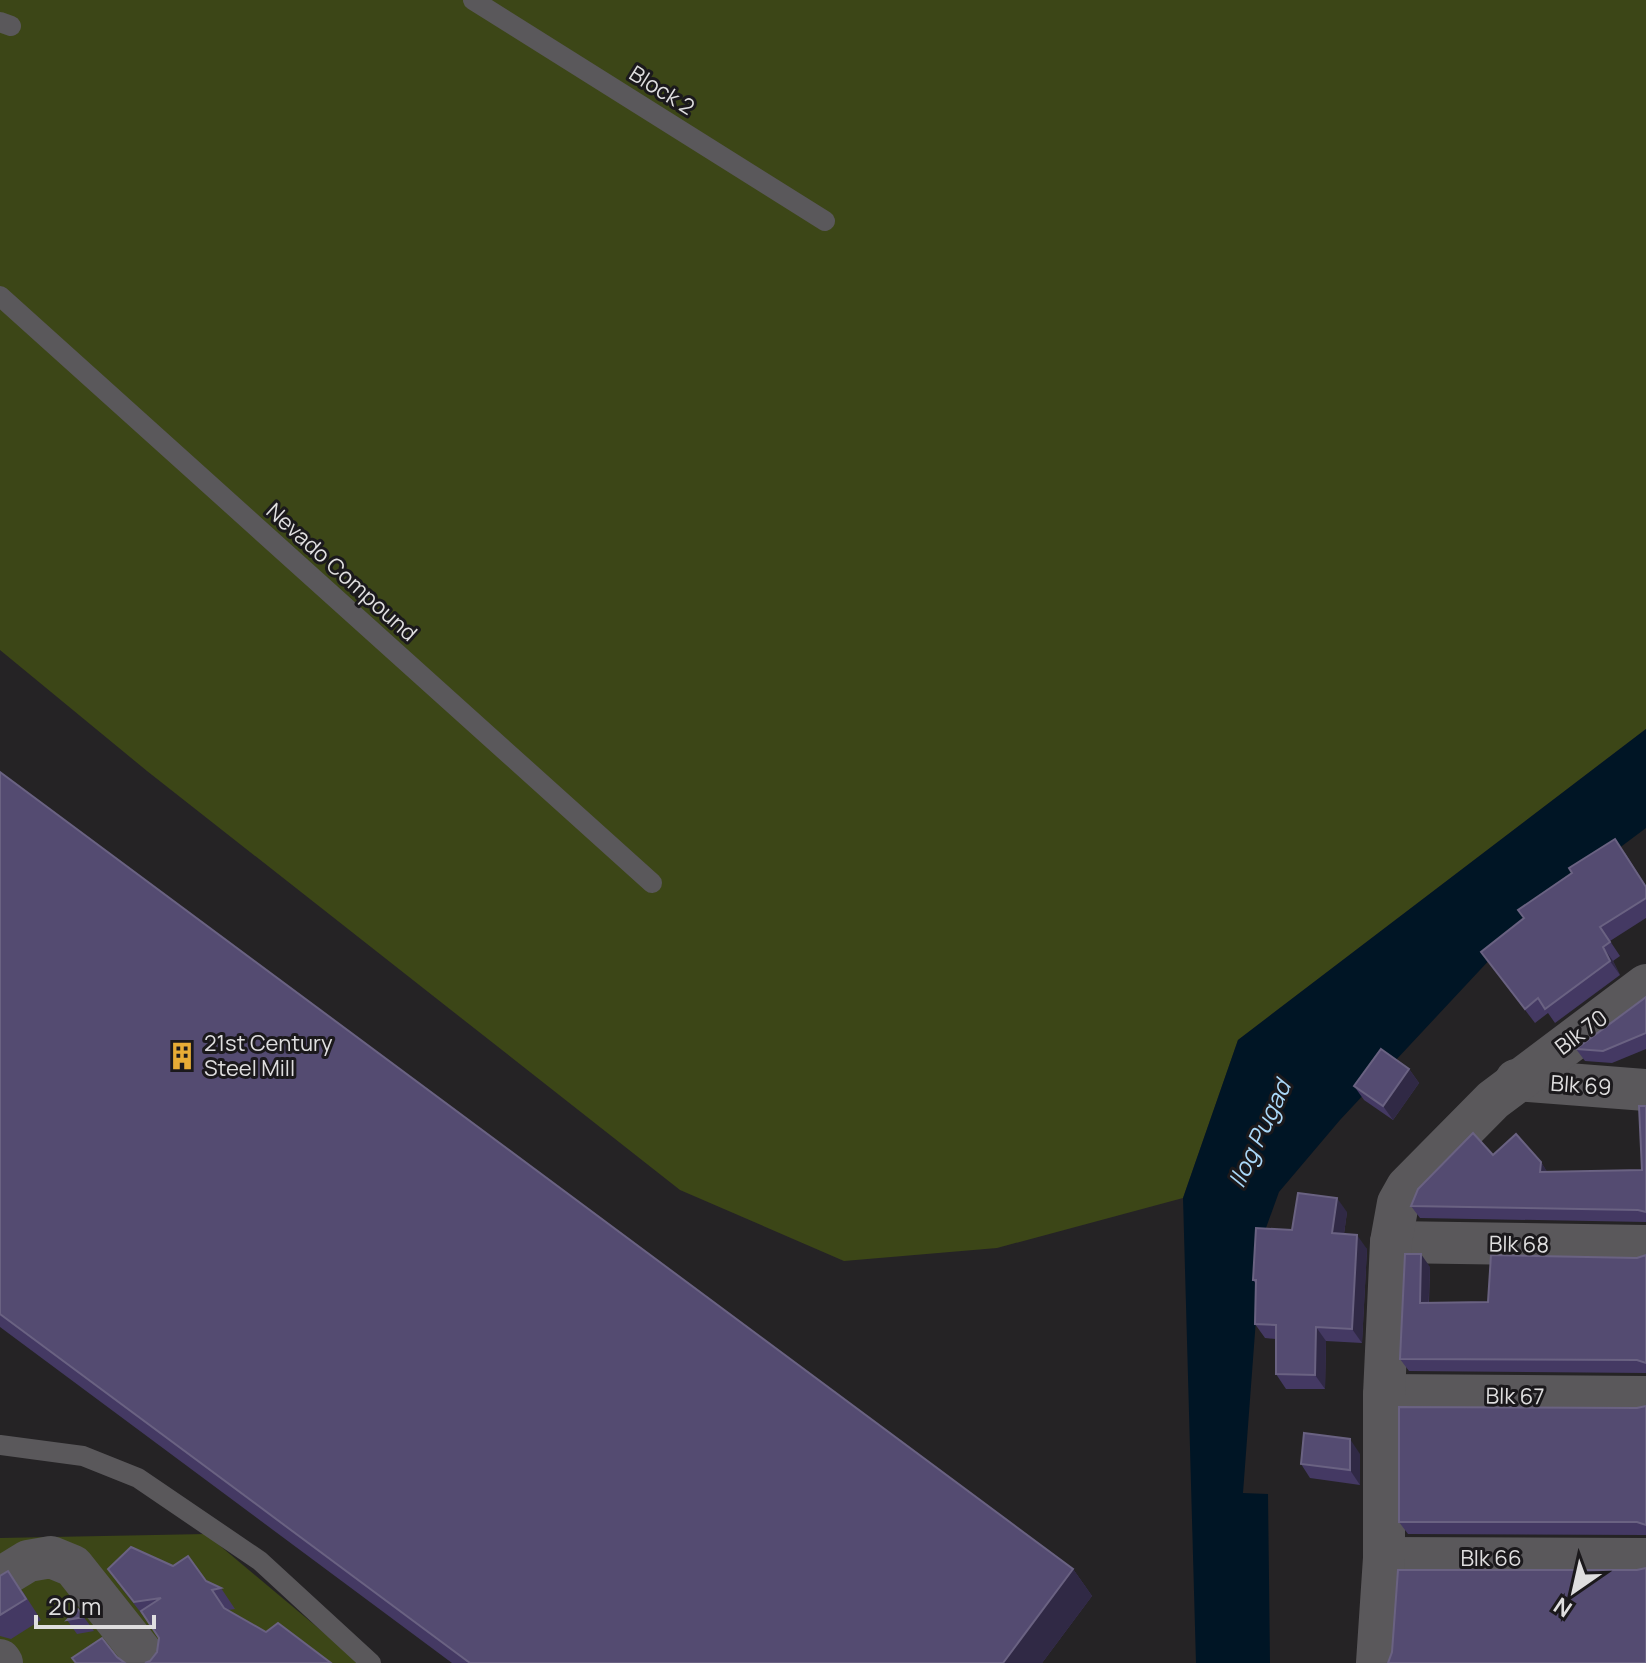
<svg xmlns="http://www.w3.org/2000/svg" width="1646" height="1663" viewBox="0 0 1646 1663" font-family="Manrope,sans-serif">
  <rect width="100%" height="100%" fill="#252325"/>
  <g fill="#3c4617">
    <path d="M0 0H1646V729L1238 1040 1183 1198 997 1248 844 1261 680 1190 147 771 0 650Z"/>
    <path d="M206 1534 360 1663H0V1538Z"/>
  </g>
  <path fill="#001525" d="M1646 729V828L1535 911 1340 1120 1279 1192 1262 1239 1243 1493 1268 1494 1270 1663H1196L1183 1198 1238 1040Z"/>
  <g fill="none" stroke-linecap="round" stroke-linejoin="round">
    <g stroke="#5a585b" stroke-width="20">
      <path d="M473 0 825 221"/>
      <path d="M0 22 11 26"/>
      <path d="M0 296 652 883"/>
      <path d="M0 1445 83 1456 138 1478 260 1561 371 1663"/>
    </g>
    <g stroke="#5a585b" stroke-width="42">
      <path d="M1516 1080 1646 1090"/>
      <path d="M1391 1242 1646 1246"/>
      <path d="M1384 1395 1646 1397"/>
      <path d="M1384 1558 1646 1559"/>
      <path d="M0 1578 28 1561 51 1557 73 1566 150 1663"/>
      <path d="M0 1660 2 1663"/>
      <path d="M1377 1663 1384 1558V1395L1391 1242 1398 1203 1407 1187 1493 1100 1646 985"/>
    </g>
  </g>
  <g fill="#443963">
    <path d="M0 772 1073 1569 1092 1596 1042 1663H452L0 1327Z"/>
    <path d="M1625 853 1646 886V918L1610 941 1620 956 1613 961 1620 975 1555 1023 1548 1013 1535 1023 1481 952Z"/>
    <path d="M1646 997V1049L1612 1063 1585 1061 1576 1049Z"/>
    <path d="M1409 1069 1419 1083 1393 1120 1364 1100 1354 1086Z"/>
    <path d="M1646 1106V1222L1420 1218 1411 1206 1493 1155 1541 1162 1547 1172 1642 1170Z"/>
    <path d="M1347 1212 1344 1234 1367 1249 1362 1343 1326 1341 1325 1389H1286L1276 1374V1339L1265 1338 1255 1324 1256 1284 1253 1280 1292 1230Z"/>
    <path d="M1646 1255V1373L1409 1371 1400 1359 1430 1267 1429 1303 1488 1302Z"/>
    <path d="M1646 1406V1535L1408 1534 1399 1522 1637 1408Z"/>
    <path d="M1360 1454V1485L1310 1478 1301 1464Z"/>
    <path d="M108 1569 207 1582 221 1588 235 1609 228 1610 266 1632 331 1663 150 1661 157 1652 159 1638 149 1623 123 1590Z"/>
    <path d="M0 1576 23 1592 41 1620 11 1639 0 1636Z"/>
    <path d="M78 1609 94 1631 77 1634 67 1620Z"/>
  </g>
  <g fill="#302945">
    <path d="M1603 947 1613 961 1620 975 1610 961Z"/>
    <path d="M1409 1069 1419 1083 1393 1120 1383 1106Z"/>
    <path d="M1541 1162 1549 1175 1540 1172Z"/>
    <path d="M1337 1198 1347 1212 1342 1248 1332 1233Z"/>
    <path d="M1357 1235 1367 1249 1362 1343 1352 1329Z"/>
    <path d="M1421 1254 1430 1267 1428 1316 1420 1303Z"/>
    <path d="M1316 1327 1326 1341 1325 1389 1315 1375Z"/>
    <path d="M1350 1439 1360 1454V1485L1350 1470Z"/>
    <path d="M1073 1569 1092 1596 1042 1663H1003Z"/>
  </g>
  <g fill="#544b71" stroke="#6a6282" stroke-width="2">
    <path d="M0 772 1073 1569 1003 1663H470L0 1314Z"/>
    <path d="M1615 839 1646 887V898L1600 927 1610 942 1603 947 1610 961 1545 1009 1538 998 1525 1009 1481 952 1524 918 1518 910 1572 873 1569 868Z"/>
    <path d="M1646 997V1033L1603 1051 1576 1049Z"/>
    <path d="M1381 1049 1409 1069 1383 1106 1354 1086Z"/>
    <path d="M1639 1106H1646V1212L1638 1210 1411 1206 1418 1189 1473 1133 1493 1155 1516 1134 1541 1162 1540 1172 1642 1170Z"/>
    <path d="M1298 1193 1337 1198 1332 1233 1357 1235 1352 1329 1316 1327 1315 1375 1276 1374V1325L1255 1324 1256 1280H1253L1256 1228 1292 1230Z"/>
    <path d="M1405 1254H1421L1420 1303 1488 1302 1491 1255 1637 1258 1646 1255V1363L1637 1360 1400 1359Z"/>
    <path d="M1646 1406V1525L1637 1522H1399V1407L1637 1408Z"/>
    <path d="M1304 1433 1350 1439V1470L1301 1464Z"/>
    <path d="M131 1547 173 1566 188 1556 206 1581 221 1588 212 1590 224 1608 266 1632 278 1623 331 1663H145L150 1661 157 1652 159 1638 141 1611 161 1598 134 1602 108 1569Z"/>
    <path d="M1646 1568V1663H1388L1392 1652 1398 1570H1637Z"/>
    <path d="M8 1571 26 1599 0 1615V1576Z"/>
    <path d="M78 1609 84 1617 67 1620Z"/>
    <path d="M102 1638 117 1657 125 1663H76L72 1658Z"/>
  </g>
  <defs>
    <symbol id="building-bare" viewBox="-9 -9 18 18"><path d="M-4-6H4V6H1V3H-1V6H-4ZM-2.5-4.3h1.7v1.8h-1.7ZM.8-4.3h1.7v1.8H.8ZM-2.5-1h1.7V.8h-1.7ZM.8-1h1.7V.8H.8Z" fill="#e7ac36" stroke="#1b191c" stroke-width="2.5" paint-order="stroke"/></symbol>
  </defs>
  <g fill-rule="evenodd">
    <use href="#building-bare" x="162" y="1036" width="40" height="40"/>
  </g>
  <g text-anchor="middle" stroke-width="6" stroke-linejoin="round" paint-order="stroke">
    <g font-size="22" fill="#dfdedf" stroke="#1b191c">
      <text transform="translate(662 90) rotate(32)" y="8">Block 2</text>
      <text transform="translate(342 572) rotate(42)" y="8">Nevado Compound</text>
      <text transform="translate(1581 1032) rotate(-37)" y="8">Blk 70</text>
      <text transform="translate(1581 1085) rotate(4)" y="8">Blk 69</text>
      <text transform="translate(1519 1244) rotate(1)" y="8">Blk 68</text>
      <text transform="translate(1515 1396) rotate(1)" y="8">Blk 67</text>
      <text x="1491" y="1566">Blk 66</text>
    </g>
    <g font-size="22" fill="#dfdedf" stroke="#1b191c" text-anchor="start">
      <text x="204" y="1051">21st Century<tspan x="204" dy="25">Steel Mill</tspan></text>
    </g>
    <g font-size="24" font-style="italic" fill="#aad8f8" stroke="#1b191c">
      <text transform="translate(1260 1134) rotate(-65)" y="8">Ilog Pugad</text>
    </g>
  </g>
  <g transform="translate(1574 1591) rotate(214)" stroke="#1b191c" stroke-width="6" paint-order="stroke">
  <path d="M0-6L14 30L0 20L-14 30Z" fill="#dfdedf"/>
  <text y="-12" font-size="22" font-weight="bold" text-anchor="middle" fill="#dfdedf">N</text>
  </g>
  <path d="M36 1615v12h118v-12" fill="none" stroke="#dfdedf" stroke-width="4"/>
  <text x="48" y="1615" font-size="24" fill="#dfdedf" stroke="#1b191c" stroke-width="6" paint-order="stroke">20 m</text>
</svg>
